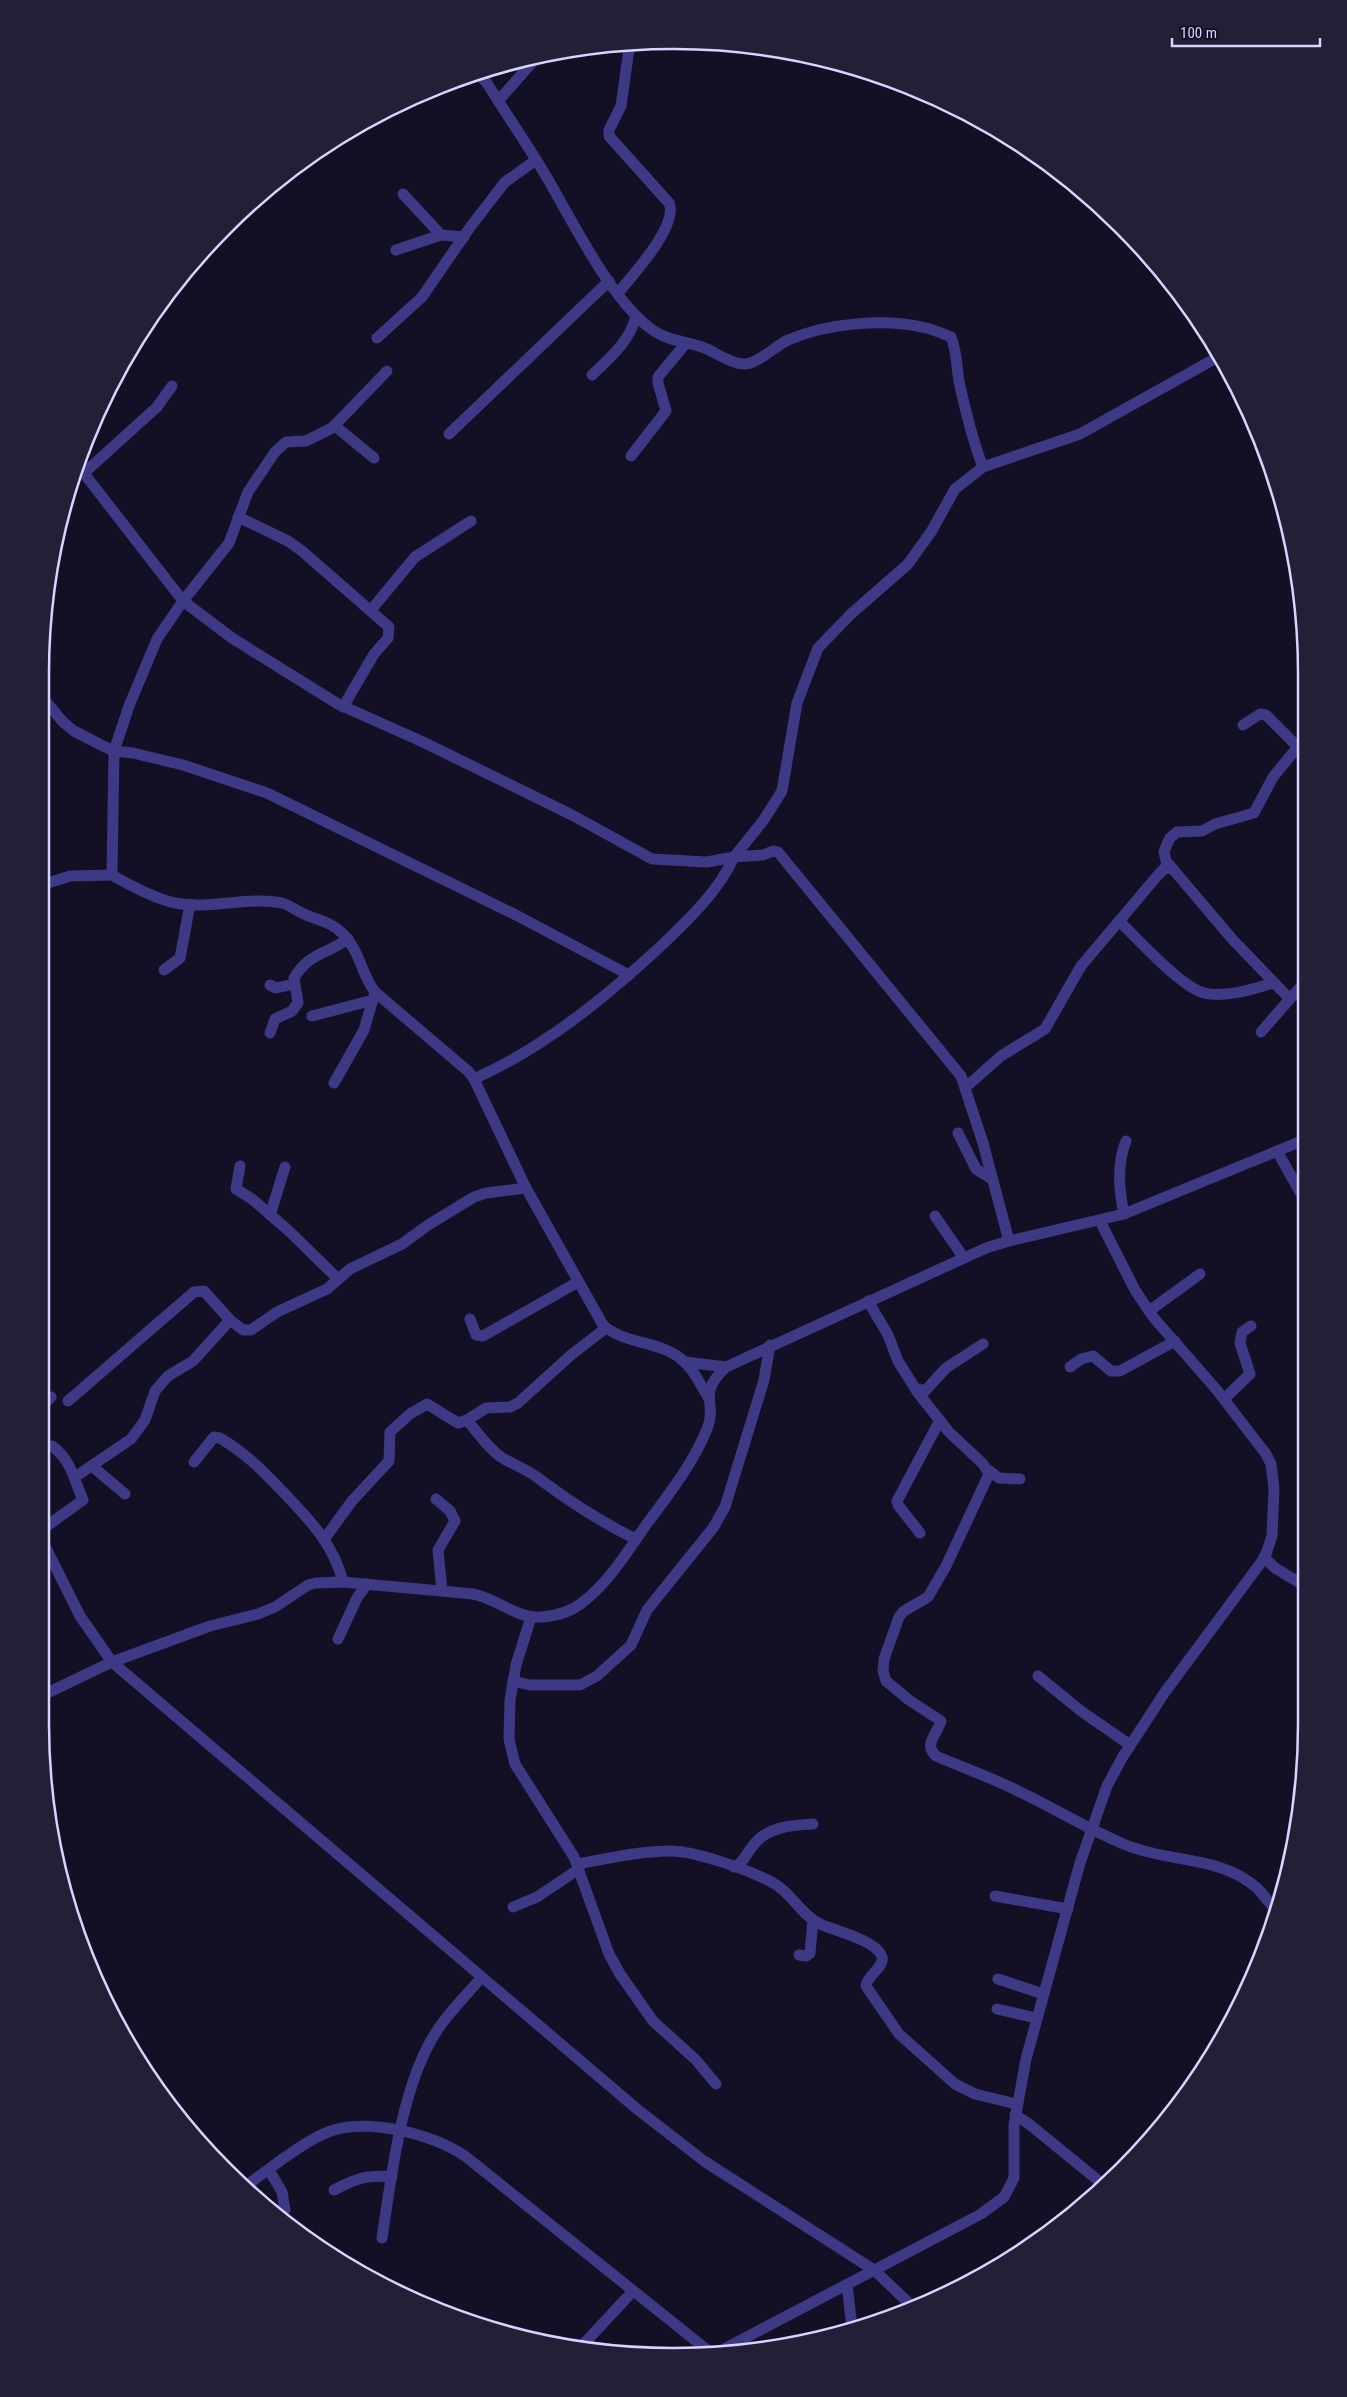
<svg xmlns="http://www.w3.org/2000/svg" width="1347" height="2397" viewBox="0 0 1347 2397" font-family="'Roboto Condensed',sans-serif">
  <rect width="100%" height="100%" fill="#130f25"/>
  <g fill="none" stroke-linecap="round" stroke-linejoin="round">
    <g stroke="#3d3985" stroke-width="11">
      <path d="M478 73 487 83C506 114 527 144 546 176 572 220 612 303 654 331 670 342 690 341 707 349 720 355 739 369 753 362 765 357 776 346 788 340 827 323 885 318 926 328 935 330 943 334 951 337 958 354 956 369 960 386 966 413 973 442 983 467"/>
      <path d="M498 101 537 57"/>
      <path d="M403 194 441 235"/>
      <path d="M396 250 441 235 464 237"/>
      <path d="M618 293C632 276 679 225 669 203L609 136V130L621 106 630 42"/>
      <path d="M377 338 422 297 471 226 505 182 536 160"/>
      <path d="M387 371 332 428 306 441 286 442 275 452 248 492 229 543 183 601 157 639 129 706 114 751 112 875C131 886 153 898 175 903 210 910 247 896 282 903 290 905 295 910 302 913 316 920 330 921 342 933 360 950 361 974 375 992L469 1072 474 1079"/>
      <path d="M592 375C610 358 630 341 636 316"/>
      <path d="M335 426 374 458"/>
      <path d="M449 434 609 281"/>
      <path d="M631 456 666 411 658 383V377L686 343"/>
      <path d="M79 467 183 601 232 638 338 704 423 742 572 815 652 859 707 862 734 857 763 821 782 791 797 703 818 648 851 614 908 564 931 532 955 489 983 467 1080 434 1218 357"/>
      <path d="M84 473 157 407 172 386"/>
      <path d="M238 517 288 541 302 551 389 627 388 638 374 654 343 707"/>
      <path d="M371 610 415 557 471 521"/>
      <path d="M42 697 63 722 74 731 101 745 114 751 133 753 183 765 267 793 516 915 629 975"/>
      <path d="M1243 725 1260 714 1266 715 1296 745V749L1273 777 1254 813 1215 824 1202 831 1177 832 1170 838 1167 844 1164 852 1166 861 1233 940 1290 999"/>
      <path d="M42 885 70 876 112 875"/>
      <path d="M1119 921C1138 939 1181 987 1204 993 1223 998 1255 989 1273 983"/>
      <path d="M164 970 180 958 190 904"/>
      <path d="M270 985 276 988 294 984"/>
      <path d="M312 1016 373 1000"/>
      <path d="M1261 1032 1303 984"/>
      <path d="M270 1033 275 1019 292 1011 298 1003 294 978C309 953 325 955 348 939"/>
      <path d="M334 1083 364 1030 375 992"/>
      <path d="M966 1087 1001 1056 1045 1029 1081 966 1158 875 1165 868 1173 869"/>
      <path d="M958 1133 976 1169 992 1179"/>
      <path d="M1277 1151 1304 1199"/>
      <path d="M240 1166 236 1189 252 1199 289 1231 337 1278"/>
      <path d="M526 1188 474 1079C545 1047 606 997 662 945 689 919 718 892 734 857L763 855 773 851 778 852 961 1076 983 1143 1009 1241"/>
      <path d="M1124 1214C1119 1191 1117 1163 1126 1141"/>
      <path d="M270 1215 285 1167"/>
      <path d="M935 1216 964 1258"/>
      <path d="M868 1301 888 1335 898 1361 918 1393 949 1432 983 1464 989 1474 946 1566 928 1597 904 1611 899 1617 884 1659 883 1671 886 1681 909 1700 941 1721C937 1735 923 1744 936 1756 964 1768 993 1778 1020 1792 1056 1809 1089 1830 1126 1845 1169 1863 1219 1855 1257 1888 1264 1895 1270 1904 1277 1912"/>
      <path d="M1149 1311 1200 1274"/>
      <path d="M470 1319 476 1335 483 1336 578 1282"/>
      <path d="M685 1362 726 1367"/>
      <path d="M1070 1367 1081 1359 1093 1356 1111 1371H1120L1175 1341"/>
      <path d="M915 1388 925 1391 946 1368 983 1344"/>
      <path d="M1224 1399 1250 1374 1240 1343 1242 1332 1251 1326"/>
      <path d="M68 1401 194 1292 204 1291 230 1320 243 1330H251L277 1312 327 1289 350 1269 402 1244 428 1225 474 1197 486 1193 526 1188 603 1325C623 1344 660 1341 681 1359 693 1368 700 1384 708 1397"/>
      <path d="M44 1405 51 1397"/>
      <path d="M467 1420C478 1433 488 1448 501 1457 513 1465 527 1469 538 1478 569 1501 600 1522 636 1539"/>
      <path d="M194 1462 214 1437 220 1438C248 1455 262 1470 284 1493 310 1520 334 1545 343 1582"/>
      <path d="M92 1466 125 1494"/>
      <path d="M988 1470 999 1478 1020 1479"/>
      <path d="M75 1477 131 1439 145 1420 155 1391 168 1376 193 1361 230 1320"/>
      <path d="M436 1499 450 1511 455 1521 438 1550 442 1591"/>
      <path d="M44 1528 83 1500C74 1480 72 1461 52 1446"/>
      <path d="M920 1533 898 1505 897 1501 940 1420"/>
      <path d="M325 1538 352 1501 389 1461 390 1432 410 1414 427 1404 458 1423 467 1420 486 1408 510 1407 518 1403 571 1355 606 1328"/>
      <path d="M45 1546 80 1616 112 1662 637 2109 704 2161 874 2270 915 2309"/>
      <path d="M1264 1557 1275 1568 1305 1586"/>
      <path d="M531 1617 516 1665 510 1700 509 1739 515 1764 574 1857 609 1954 620 1974 653 2021 696 2060 716 2084"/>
      <path d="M338 1639 357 1598 367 1584"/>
      <path d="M1038 1676 1081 1711 1130 1745"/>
      <path d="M513 1681 530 1685H580L597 1676 631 1645 647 1610 713 1528 725 1507 764 1380 770 1345"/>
      <path d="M45 1694 112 1662 180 1637 210 1626 258 1614 275 1607 308 1585 316 1583 343 1582 473 1594C496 1598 517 1619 541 1617 557 1616 571 1612 583 1602 609 1582 627 1552 646 1525 668 1495 693 1464 707 1429 718 1402 696 1395 726 1367L986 1248 1009 1241 1124 1214 1304 1140"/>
      <path d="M577 1864C607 1859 639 1851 671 1851 696 1851 752 1871 775 1884 792 1894 801 1915 820 1924 835 1931 877 1940 882 1957 885 1967 867 1975 866 1986L899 2034 955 2084 975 2094 1016 2104"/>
      <path d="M734 1867C743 1864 746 1854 752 1847 766 1827 790 1825 813 1824"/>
      <path d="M995 1896 1068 1909"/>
      <path d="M513 1907 537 1897 579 1869"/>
      <path d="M799 1955 806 1956 810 1953 813 1920"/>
      <path d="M998 1979 1043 1994"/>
      <path d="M997 2009 1036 2018"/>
      <path d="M1015 2115 1029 2124 1105 2186"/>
      <path d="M269 2170 282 2192 285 2210 277 2214"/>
      <path d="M334 2190C359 2177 364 2176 392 2176"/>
      <path d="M251 2192V2182C274 2166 296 2147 321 2135 360 2115 431 2133 465 2156L711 2353 722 2350 981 2214 1004 2197 1014 2178V2125L1026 2059 1080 1863 1107 1786 1122 1758 1165 1692 1265 1557 1272 1536 1274 1489 1271 1464 1266 1454 1216 1389 1153 1317 1135 1290 1100 1221"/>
      <path d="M382 2238C391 2179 400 2101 427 2048 440 2021 462 2000 481 1978"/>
      <path d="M847 2284 852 2328"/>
      <path d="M579 2349 633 2291"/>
    </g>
  </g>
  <path d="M0 0H1347V2397H0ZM673 49H674A624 624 0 0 1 1298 673V1724A624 624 0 0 1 674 2348H673A624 624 0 0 1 49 1724V673A624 624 0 0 1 673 49Z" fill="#231f36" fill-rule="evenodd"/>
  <path fill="none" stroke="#d8d3ff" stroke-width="2.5" d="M673 49H674A624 624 0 0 1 1298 673V1724A624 624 0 0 1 674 2348H673A624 624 0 0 1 49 1724V673A624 624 0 0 1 673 49Z"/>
  <path d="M1172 38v8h148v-8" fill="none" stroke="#d8d3ff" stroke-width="2.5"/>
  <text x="1180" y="38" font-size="15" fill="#d8d3ff" stroke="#130f25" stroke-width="4" paint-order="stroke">100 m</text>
</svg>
